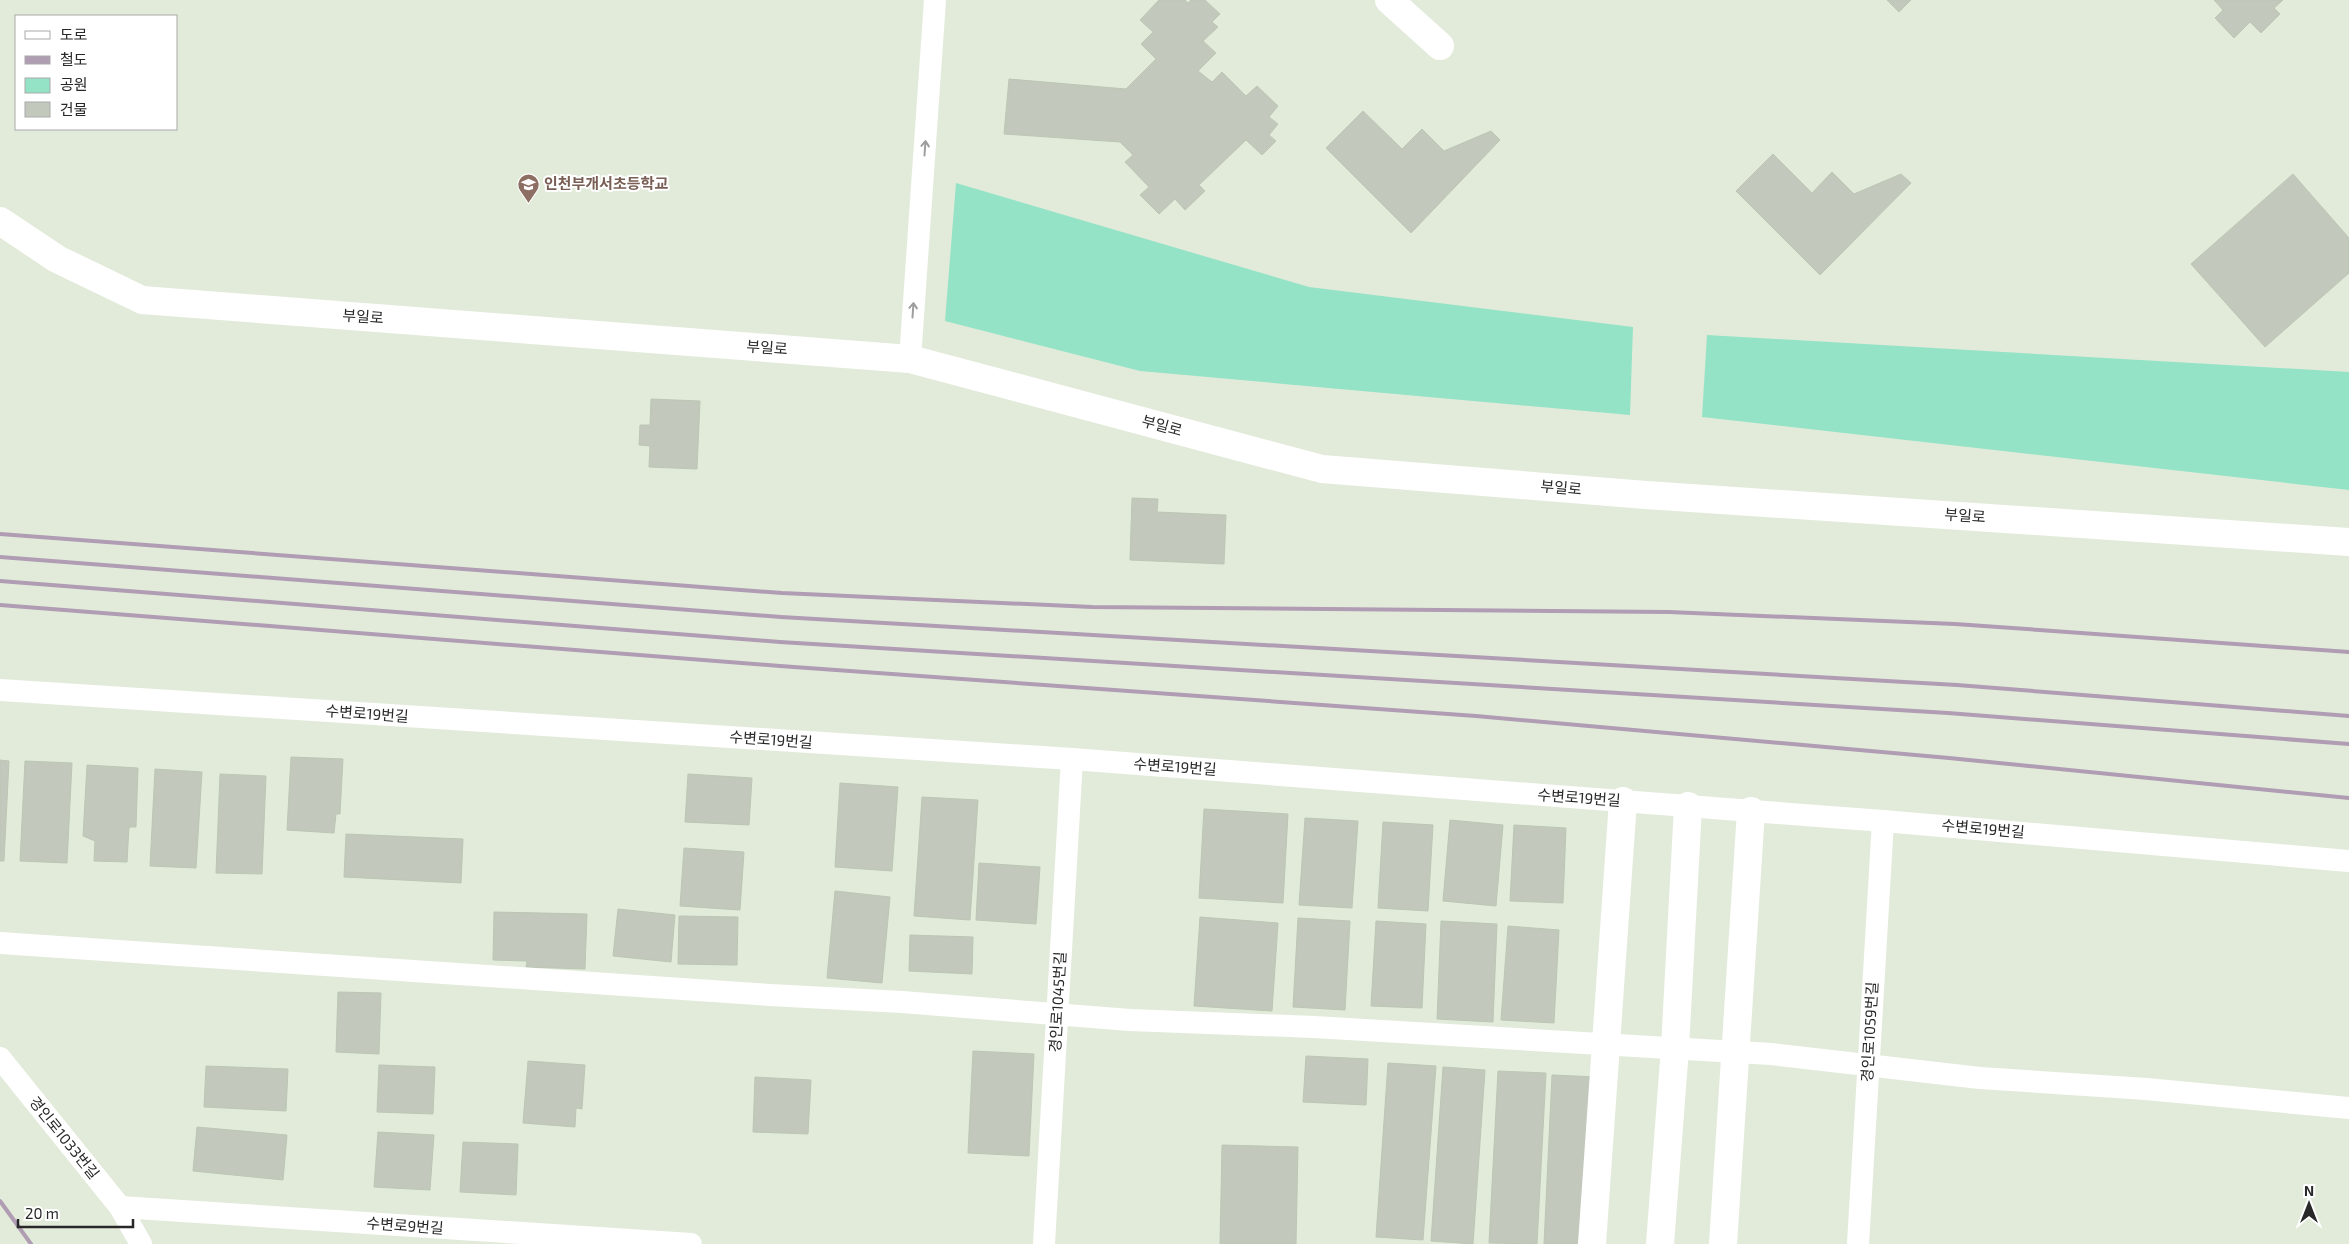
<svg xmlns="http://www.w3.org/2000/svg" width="2349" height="1244" viewBox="0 0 2349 1244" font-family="'Exo 2','Noto Sans KR',sans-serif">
  <rect width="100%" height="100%" fill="#e2ebda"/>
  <g fill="#94e3c7">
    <path d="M956 183 1309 287 1633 327 1630 415 1140 371 945 321Z"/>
    <path d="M1707 335 2349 372V490L1702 417Z"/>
  </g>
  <g fill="#c2c9bc" stroke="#bbc6b3">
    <path d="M1159 0H1185L1188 3 1191 0H1205L1220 14 1212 22 1218 27 1203 41 1216 53 1198 71 1212 82 1222 72 1246 96 1257 86 1278 106 1269 117 1278 124 1269 135 1276 141 1262 155 1246 140 1199 185 1205 191 1185 210 1175 199 1159 214 1140 195 1149 187 1125 162 1133 155 1120 142 1004 134 1009 79 1126 89 1156 59 1141 44 1153 32 1140 20Z"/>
    <path d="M1887 0H1911L1899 12Z"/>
    <path d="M2214 0H2283L2274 8 2280 14 2261 33 2250 22 2234 38 2215 18 2223 10Z"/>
    <path d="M1363 111 1402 149 1422 129 1444 151 1491 131 1500 140 1411 233 1326 148Z"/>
    <path d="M1773 154 1812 193 1832 172 1854 194 1901 174 1911 183 1820 275 1736 191Z"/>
    <path d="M2293 174 2349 238V273L2265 347 2191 264Z"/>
    <path d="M651 399 700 401 697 469 649 467 650 446 639 445 640 425H650Z"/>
    <path d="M1132 498 1158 499 1157 512 1226 515 1224 564 1130 560Z"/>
    <path d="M291 757 343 759 340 814H336L334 833 287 830Z"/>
    <path d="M0 760 9 761 4 861H0Z"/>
    <path d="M25 761 72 763 67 863 20 861Z"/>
    <path d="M87 765 138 768 136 827H129L127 862 94 861 95 841 83 836Z"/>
    <path d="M155 769 202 772 196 868 150 866Z"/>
    <path d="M220 774 266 776 262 874 216 873Z"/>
    <path d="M688 774 752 778 749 825 685 822Z"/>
    <path d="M840 783 898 787 892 871 835 867Z"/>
    <path d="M922 797 978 800 970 920 914 916Z"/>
    <path d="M1204 809 1288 814 1283 903 1199 898Z"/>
    <path d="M1305 818 1358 821 1352 908 1299 905Z"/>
    <path d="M1450 820 1503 825 1496 906 1443 901Z"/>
    <path d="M1383 822 1433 825 1428 911 1378 908Z"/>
    <path d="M1514 825 1566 828 1563 903 1510 901Z"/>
    <path d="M346 834 463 839 461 883 344 877Z"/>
    <path d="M684 848 744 852 740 910 680 906Z"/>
    <path d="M979 863 1040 867 1036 924 976 920Z"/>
    <path d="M835 891 890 897 882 983 827 978Z"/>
    <path d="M618 909 675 915 671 962 613 956Z"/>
    <path d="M494 912 587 914 585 969 526 967 527 961 493 960Z"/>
    <path d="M679 916 738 917 737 965 678 964Z"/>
    <path d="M1200 917 1278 923 1272 1011 1194 1006Z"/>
    <path d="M1298 918 1350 921 1345 1010 1293 1007Z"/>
    <path d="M1376 921 1426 924 1422 1008 1371 1006Z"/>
    <path d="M1441 921 1497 924 1493 1022 1437 1019Z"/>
    <path d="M1508 926 1559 930 1554 1023 1501 1020Z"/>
    <path d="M910 935 973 937 972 974 909 971Z"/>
    <path d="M338 992 381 993 379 1054 336 1052Z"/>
    <path d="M973 1051 1034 1054 1029 1156 968 1153Z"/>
    <path d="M1306 1056 1368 1059 1366 1105 1303 1102Z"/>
    <path d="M528 1061 585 1065 582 1109 576 1108 575 1127 523 1123Z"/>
    <path d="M1388 1063 1436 1066 1423 1240 1376 1237Z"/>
    <path d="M379 1065 435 1067 433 1114 377 1112Z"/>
    <path d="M206 1066 288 1069 286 1111 204 1107Z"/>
    <path d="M1443 1067 1485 1070 1473 1244 1431 1241Z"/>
    <path d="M1498 1071 1546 1073 1537 1244 1489 1243Z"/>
    <path d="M1552 1075 1598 1077 1590 1244H1544Z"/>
    <path d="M755 1077 811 1080 808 1134 753 1132Z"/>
    <path d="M197 1127 287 1135 283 1180 193 1171Z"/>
    <path d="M378 1132 434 1135 430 1190 374 1187Z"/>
    <path d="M463 1142 518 1144 516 1195 460 1192Z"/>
    <path d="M1222 1145 1298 1147 1296 1244H1220Z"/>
  </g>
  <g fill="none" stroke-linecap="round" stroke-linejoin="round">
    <g stroke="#fff" stroke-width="22">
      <path d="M910 359 935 0"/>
      <path d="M0 690 1072 759 1883 821 2349 861"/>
      <path d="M0 943 770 995 902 1002 1130 1020 1314 1027 1771 1054 1980 1078 2146 1089 2349 1108"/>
      <path d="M0 1058 120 1207 141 1244"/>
      <path d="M120 1207 691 1244"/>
      <path d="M1044 1244 1072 759"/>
      <path d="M1858 1244 1883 821"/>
    </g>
    <path stroke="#fff" stroke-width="28" d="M1389 0 1440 46"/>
    <g stroke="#fff" stroke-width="28">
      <path d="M1592 1244 1623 801"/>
      <path d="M1660 1244 1675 1048 1688 806"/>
      <path d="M1723 1244 1751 811"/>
    </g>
    <path stroke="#fff" stroke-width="28" d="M0 221 57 259 142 300 910 359 1322 469 1646 495 2349 542"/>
    <g stroke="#b09cb3" stroke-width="4">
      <path d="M0 534 782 593 1092 607 1669 612 1955 624 2349 652"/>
      <path d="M0 557 781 617 1957 685 2349 716"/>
      <path d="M0 581 780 642 1948 713 2349 744"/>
      <path d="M0 605 780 666 1476 716 1949 758 2349 798"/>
      <path d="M0 1201 31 1244"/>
    </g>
  </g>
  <defs><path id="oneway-shaft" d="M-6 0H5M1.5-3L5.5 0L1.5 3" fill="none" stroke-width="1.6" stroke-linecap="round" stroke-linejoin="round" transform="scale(1.25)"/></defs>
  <g stroke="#9e9e9e">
    <use href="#oneway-shaft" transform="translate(925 148) rotate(-86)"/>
    <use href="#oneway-shaft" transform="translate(913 310) rotate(-86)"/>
  </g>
  <defs>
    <symbol id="school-pin" viewBox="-11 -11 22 30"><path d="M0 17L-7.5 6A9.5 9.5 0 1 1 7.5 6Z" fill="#8d6e63" stroke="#fff"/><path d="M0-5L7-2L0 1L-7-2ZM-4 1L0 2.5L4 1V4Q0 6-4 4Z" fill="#fff"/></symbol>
  </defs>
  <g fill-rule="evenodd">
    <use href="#school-pin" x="516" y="172" width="25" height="34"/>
  </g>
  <g text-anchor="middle" stroke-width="4" stroke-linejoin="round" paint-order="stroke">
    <g font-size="15" font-weight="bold" fill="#785e54" stroke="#fff" text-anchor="start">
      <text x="544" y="189">인천부개서초등학교</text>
    </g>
    <g font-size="15" fill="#282828" stroke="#fff">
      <text transform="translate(363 317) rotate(4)" y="5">부일로</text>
      <text transform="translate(767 348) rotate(4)" y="5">부일로</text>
      <text transform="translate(1162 426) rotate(15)" y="5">부일로</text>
      <text transform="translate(1561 488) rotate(5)" y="5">부일로</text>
      <text transform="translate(1965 516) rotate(4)" y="5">부일로</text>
      <text transform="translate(367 714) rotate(4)" y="5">수변로19번길</text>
      <text transform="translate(771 740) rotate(4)" y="5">수변로19번길</text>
      <text transform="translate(1175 767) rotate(4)" y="5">수변로19번길</text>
      <text transform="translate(1579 798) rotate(4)" y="5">수변로19번길</text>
      <text transform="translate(1983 829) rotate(5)" y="5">수변로19번길</text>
      <text transform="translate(1058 1002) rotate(-87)" y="5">경인로1045번길</text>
      <text transform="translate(1870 1032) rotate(-87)" y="5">경인로1059번길</text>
      <text transform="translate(64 1138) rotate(51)" y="5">경인로1033번길</text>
      <text transform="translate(405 1226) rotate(4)" y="5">수변로9번길</text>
    </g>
  </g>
  <rect x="15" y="15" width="162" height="115" fill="#ffffff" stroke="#a9a9a9"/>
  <rect x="25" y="31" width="25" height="8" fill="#ffffff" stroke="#a9a9a9"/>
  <text x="60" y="40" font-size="15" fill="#282828">도로</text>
  <rect x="25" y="56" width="25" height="8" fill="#b09cb3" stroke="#a9a9a9"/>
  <text x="60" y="65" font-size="15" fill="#282828">철도</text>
  <rect x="25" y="78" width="25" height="15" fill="#94e3c7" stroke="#a9a9a9"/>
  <text x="60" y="90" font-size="15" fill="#282828">공원</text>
  <rect x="25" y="102" width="25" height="15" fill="#c2c9bc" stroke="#a9a9a9"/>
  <text x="60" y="115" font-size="15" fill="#282828">건물</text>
  <g transform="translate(2309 1204)" stroke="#ffffff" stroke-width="4" paint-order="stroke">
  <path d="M0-4L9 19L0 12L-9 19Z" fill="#282828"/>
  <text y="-8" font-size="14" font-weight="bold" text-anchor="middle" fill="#282828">N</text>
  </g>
  <path d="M18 1219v8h115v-8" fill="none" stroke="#282828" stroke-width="2.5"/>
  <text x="25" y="1219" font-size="15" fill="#282828" stroke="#ffffff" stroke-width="4" paint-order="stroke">20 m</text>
</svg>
